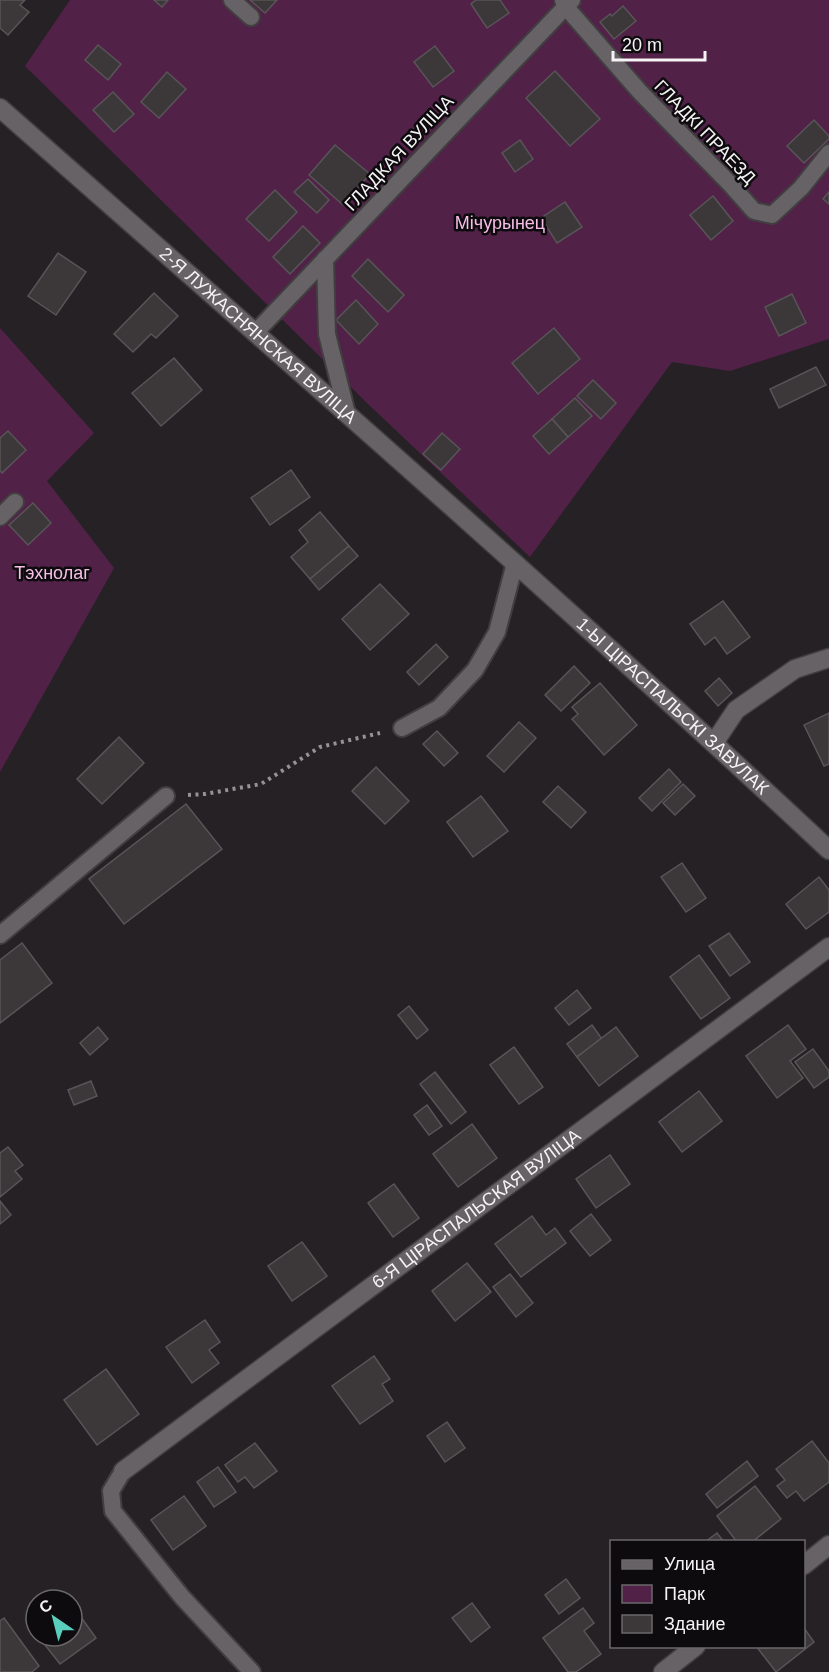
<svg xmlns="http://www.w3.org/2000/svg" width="829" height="1672" viewBox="0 0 829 1672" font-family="Arial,sans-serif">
  <rect width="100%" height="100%" fill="#252124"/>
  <g fill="#522148">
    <path d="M70 0H829V339L730 371 672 362 530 557 369 405 25 66Z"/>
    <path d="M0 328 94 433 47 481 114 568 0 772Z"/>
  </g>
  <g fill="#3c383a" stroke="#585457" stroke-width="1.5">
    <path d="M0 0H25L20 5 29 12 8 35 0 28Z"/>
    <path d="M154 0H168L162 7Z"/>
    <path d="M250 0H277L265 13Z"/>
    <path d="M476 0H500L509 13 487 28 471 4Z"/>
    <path d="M623 6 636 21 614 39 600 22 610 14 612 16Z"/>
    <path d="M98 45 121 64 108 80 85 60Z"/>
    <path d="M435 46 454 71 433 87 414 62Z"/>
    <path d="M555 71 600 119 570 146 526 98Z"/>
    <path d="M167 72 186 89 159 118 141 102Z"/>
    <path d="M113 92 134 114 114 132 93 110Z"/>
    <path d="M814 120 829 136V139L804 163 787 146Z"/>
    <path d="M520 140 533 159 515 172 502 153Z"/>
    <path d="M335 145 370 174 343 205 309 175Z"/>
    <path d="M308 179 329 200 317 213 294 192Z"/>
    <path d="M275 190 297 212 269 241 246 219Z"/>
    <path d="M829 192V204L823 199Z"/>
    <path d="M713 196 733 221 711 240 690 215Z"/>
    <path d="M565 202 582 227 557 243 541 218Z"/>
    <path d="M303 226 320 243 290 274 273 257Z"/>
    <path d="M58 253 86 272 56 315 28 296Z"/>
    <path d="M368 259 404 295 388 312 352 276Z"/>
    <path d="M154 293 178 316 156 338 151 334 133 352 114 334Z"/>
    <path d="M792 294 806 323 779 336 765 307Z"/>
    <path d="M356 300 378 324 359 344 336 320Z"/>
    <path d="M554 328 580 359 538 394 512 363Z"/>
    <path d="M174 358 202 390 161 426 132 393Z"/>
    <path d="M816 367 826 385 779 408 770 389Z"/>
    <path d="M593 380 616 403 601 419 577 396Z"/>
    <path d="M575 398 592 416 568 437 552 419Z"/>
    <path d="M552 419 568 437 549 454 533 436Z"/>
    <path d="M8 431 26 450 2 473 0 470V438Z"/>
    <path d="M442 433 460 449 441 470 423 454Z"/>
    <path d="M291 470 310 497 270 525 251 498Z"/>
    <path d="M33 503 51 523 28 545 9 525Z"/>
    <path d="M320 512 349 546 310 579 291 557 308 542 299 530Z"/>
    <path d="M349 546 358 556 319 590 310 579Z"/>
    <path d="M380 584 409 614 370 650 342 619Z"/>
    <path d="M723 601 750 637 727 654 715 637 705 645 690 624Z"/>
    <path d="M436 644 448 657 419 685 407 672Z"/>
    <path d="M574 666 590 683 561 711 545 695Z"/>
    <path d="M719 678 732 693 718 706 705 691Z"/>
    <path d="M600 683 637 725 604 755 572 719 578 714 572 707Z"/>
    <path d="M829 713V764L824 766 804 725Z"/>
    <path d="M519 722 536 738 504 772 487 756Z"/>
    <path d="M437 731 458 753 444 766 423 744Z"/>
    <path d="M119 737 144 763 102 804 77 779Z"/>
    <path d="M376 767 409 801 385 824 352 791Z"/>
    <path d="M669 769 681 782 652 811 639 798Z"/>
    <path d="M683 784 695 796 675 815 663 803Z"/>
    <path d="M558 786 586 812 571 828 543 802Z"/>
    <path d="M481 796 508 831 473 857 447 822Z"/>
    <path d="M186 804 222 849 124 924 89 879Z"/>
    <path d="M682 863 706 898 686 912 661 877Z"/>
    <path d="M819 877 829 890V912L806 929 786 904Z"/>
    <path d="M729 933 750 962 730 976 709 946Z"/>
    <path d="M22 943 52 983 0 1023V960Z"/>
    <path d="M699 955 730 998 701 1019 670 977Z"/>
    <path d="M577 990 591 1008 569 1025 555 1008Z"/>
    <path d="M409 1006 428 1030 417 1039 398 1015Z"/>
    <path d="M592 1025 602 1039 577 1057 567 1044Z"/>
    <path d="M788 1025 806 1049 790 1061 803 1078 777 1098 746 1056Z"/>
    <path d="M98 1027 108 1039 90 1055 80 1043Z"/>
    <path d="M616 1027 638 1056 599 1086 577 1057Z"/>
    <path d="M514 1047 543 1087 519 1104 490 1065Z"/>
    <path d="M813 1049 829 1071V1077L814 1088 795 1062Z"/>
    <path d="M435 1072 466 1112 451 1124 420 1084Z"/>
    <path d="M91 1081 97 1096 74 1105 68 1090Z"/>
    <path d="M699 1091 722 1121 682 1152 659 1122Z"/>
    <path d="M427 1105 442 1126 429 1135 414 1115Z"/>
    <path d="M472 1124 497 1158 458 1187 433 1154Z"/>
    <path d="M8 1147 23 1165 15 1171 22 1179 0 1197V1153Z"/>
    <path d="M610 1155 630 1184 596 1208 576 1179Z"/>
    <path d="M394 1184 419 1218 393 1237 368 1203Z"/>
    <path d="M0 1201 11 1215 0 1224Z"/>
    <path d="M591 1214 611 1240 590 1256 570 1231Z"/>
    <path d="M532 1216 546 1235 555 1228 566 1243 521 1277 495 1244Z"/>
    <path d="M302 1242 327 1276 292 1301 268 1266Z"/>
    <path d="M467 1263 491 1292 455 1321 432 1291Z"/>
    <path d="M510 1274 533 1303 516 1317 493 1287Z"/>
    <path d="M205 1320 220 1342 209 1350 219 1363 192 1383 166 1347Z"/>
    <path d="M374 1356 390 1379 382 1384 393 1401 360 1424 332 1386Z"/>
    <path d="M106 1369 139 1414 97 1445 64 1400Z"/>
    <path d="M447 1422 465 1448 445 1462 427 1436Z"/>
    <path d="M812 1441 829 1463V1482L804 1501 796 1491 787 1498 777 1486 785 1480 776 1469Z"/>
    <path d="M255 1443 277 1471 254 1488 245 1477 238 1482 225 1465Z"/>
    <path d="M747 1461 758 1476 717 1508 706 1494Z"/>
    <path d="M218 1467 236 1492 214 1507 197 1482Z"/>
    <path d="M755 1486 781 1519 752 1542H737L717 1516Z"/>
    <path d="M184 1496 206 1526 173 1550 151 1520Z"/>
    <path d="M717 1533 724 1542H705Z"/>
    <path d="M566 1579 580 1598 559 1614 545 1595Z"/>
    <path d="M472 1603 490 1627 471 1642 452 1618Z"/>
    <path d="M583 1608 594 1623 584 1631 601 1654 576 1672H568L543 1638Z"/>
    <path d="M78 1613 96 1638 60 1664 42 1641 48 1636H72V1618Z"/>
    <path d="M4 1618 39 1666 32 1672H0V1621Z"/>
    <path d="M804 1628 814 1642 776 1672 756 1646H804Z"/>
  </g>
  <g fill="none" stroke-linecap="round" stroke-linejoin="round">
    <defs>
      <g id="lane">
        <path d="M232 0 251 17"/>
        <path d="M563 0 565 6 640 92 731 185 754 211 772 215 801 188 829 153"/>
        <path d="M325 259 327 334 347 414"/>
        <path d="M255 333 572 0"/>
        <path d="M0 517 15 502"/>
        <path d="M402 728 439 708 475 670 497 632 515 563"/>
        <path d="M0 935 166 796"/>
        <path d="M123 1471 111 1491 113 1511 182 1597 252 1672"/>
      </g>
      <g id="street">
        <path id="s1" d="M0 108C278 353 558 597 829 850"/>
        <path d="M714 743 736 710 795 669 829 658"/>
        <path id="s2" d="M123 1471 829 947"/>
        <path d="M804 1565 829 1545"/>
        <path d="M663 1672 696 1646"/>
      </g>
    </defs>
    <use href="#lane" stroke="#413e40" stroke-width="20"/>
    <use href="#street" stroke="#413e40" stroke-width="21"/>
    <path stroke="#969295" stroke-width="4" stroke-dasharray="3 4.5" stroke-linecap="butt" d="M188 795 205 794 261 784 320 747 380 733"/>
    <use href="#lane" stroke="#666265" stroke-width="16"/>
    <use href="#street" stroke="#666265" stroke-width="18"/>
  </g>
  <g text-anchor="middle" stroke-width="5" stroke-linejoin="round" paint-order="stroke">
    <g font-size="18" fill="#f6f3f5" stroke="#0d0b0d">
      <text transform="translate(705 132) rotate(46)" y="6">ГЛАДКІ ПРАЕЗД</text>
      <text transform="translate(399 153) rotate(-47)" y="6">ГЛАДКАЯ ВУЛІЦА</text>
      <text dy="6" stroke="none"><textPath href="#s1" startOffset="344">2-Я ЛУЖАСНЯНСКАЯ ВУЛІЦА</textPath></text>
      <text dy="6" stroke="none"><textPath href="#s1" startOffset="900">1-Ы ЦІРАСПАЛЬСКІ ЗАВУЛАК</textPath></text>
      <text dy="6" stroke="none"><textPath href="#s2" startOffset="440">6-Я ЦІРАСПАЛЬСКАЯ ВУЛІЦА</textPath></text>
    </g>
    <g font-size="18" fill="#f6bee7" stroke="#0d0b0d">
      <text x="500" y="229">Мічурынец</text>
      <text x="52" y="579">Тэхнолаг</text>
    </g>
  </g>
  <rect x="610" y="1540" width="195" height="108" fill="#0d0b0d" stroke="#6a686a" stroke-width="1.5"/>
  <rect x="622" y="1560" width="30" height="9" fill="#666265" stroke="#6a686a" stroke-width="1.5"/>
  <text x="664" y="1570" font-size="18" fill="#f6f3f5">Улица</text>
  <rect x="622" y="1585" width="30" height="18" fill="#522148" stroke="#6a686a" stroke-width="1.5"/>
  <text x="664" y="1600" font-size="18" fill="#f6f3f5">Парк</text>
  <rect x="622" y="1615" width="30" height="18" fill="#3c383a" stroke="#6a686a" stroke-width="1.5"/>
  <text x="664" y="1630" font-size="18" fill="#f6f3f5">Здание</text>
  <g transform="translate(54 1618) rotate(325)"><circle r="28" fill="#0d0b0d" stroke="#6a686a" stroke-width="1.5"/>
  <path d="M0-4.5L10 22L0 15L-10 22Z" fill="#5acebd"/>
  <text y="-9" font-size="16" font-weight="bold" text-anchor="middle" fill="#f6f3f5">С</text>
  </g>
  <path d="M613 51v9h92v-9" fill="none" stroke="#f6f3f5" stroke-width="3"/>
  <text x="622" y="51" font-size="18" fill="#f6f3f5" stroke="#0d0b0d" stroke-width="4.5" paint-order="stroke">20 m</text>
</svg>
